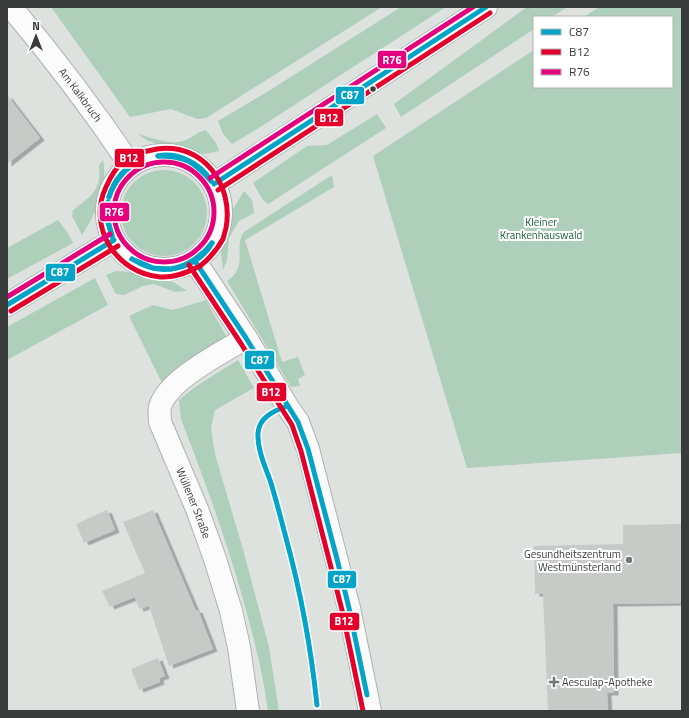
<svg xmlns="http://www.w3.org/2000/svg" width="689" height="718" viewBox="0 0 689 718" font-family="'Titillium Web',sans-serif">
  <defs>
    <filter id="shadow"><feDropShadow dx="4.5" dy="2.5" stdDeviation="0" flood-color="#0004"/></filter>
  </defs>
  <rect width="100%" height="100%" fill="#dde2df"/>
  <g fill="#aecfba">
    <path d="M51 7H382L206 118 197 119 171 109 130 117Z"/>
    <path d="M401 7H446L254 131 232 144 223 134 218 121 267 92Z"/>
    <path d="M527 7H567L552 17H534V29L401 117 394 104Z"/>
    <path d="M599 7H682V453L467 468 373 156 534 50V87H672V17H584Z"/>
    <path d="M377 114 386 128 268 204 263 200 253 183 307 146 327 145Z"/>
    <path d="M206 130 216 143 219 151 205 154 165 146 148 141 138 134C152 138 172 146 186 140 194 137 196 132 206 130Z"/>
    <path d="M103 160C108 188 97 212 82 235L72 216 73 210C90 197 102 190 99 166Z"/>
    <circle cx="164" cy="213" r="43"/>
    <path d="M332 175 334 187 245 240 282 362 298 357 305 375 298 379 300 386 291 387 227 281C230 279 234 276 236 272 244 260 235 244 244 232Z"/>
    <path d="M244 191 252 200 254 213 239 221 229 238 227 260 223 270 221 251 232 211Z"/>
    <path d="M58 220 69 235 73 243 7 279V248Z"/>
    <path d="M116 271 131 272 173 282 187 291 175 292 154 284 143 286 124 295 116 294 106 275Z"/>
    <path d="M95 278 108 305 7 360V327Z"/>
    <path d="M206 300 227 338 180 367 162 383 129 316 153 305 173 310Z"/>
    <path d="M238 360 254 388 215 410 211 427 215 454 244 553 269 647 279 711H268C263 671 252 631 241 592 224 533 203 476 181 419L179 400 195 387Z"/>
  </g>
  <g fill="#c7cbc8" filter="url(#shadow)">
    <path d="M7 95 40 138 7 164Z"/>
    <path d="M107 510 115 530 84 543 76 524Z"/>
    <path d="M153 510 196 611 198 610 213 649 169 666 149 606 139 609 135 597 110 607 102 591 145 573 123 522Z"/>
    <path d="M682 524V603L613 604 614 693H607L608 711H548L543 594H535L534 546 623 544V525Z"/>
    <path d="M158 658 165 676 159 678 160 682 139 690 131 669Z"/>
  </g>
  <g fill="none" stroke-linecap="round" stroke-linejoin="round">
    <defs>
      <g id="minor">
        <path id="s1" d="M11 7C54 58 94 111 131 166"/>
        <path d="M195 261 246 338 287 406 298 422 308 449 349 608 370 711"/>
        <path id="s2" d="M246 338C223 352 167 380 160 407 159 411 160 418 160 422L197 509 215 559 231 611 239 647 248 711"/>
      </g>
      <g id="major">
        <circle cx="164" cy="212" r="57"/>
        <path d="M214 184 486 7"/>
        <path d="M7 305 114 240"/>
      </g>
    </defs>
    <use href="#minor" stroke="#aeb2b0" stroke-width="24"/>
    <use href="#major" stroke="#aeb2b0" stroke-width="24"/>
    <use href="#minor" stroke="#fafbfa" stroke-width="22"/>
    <use href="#major" stroke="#fafbfa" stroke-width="22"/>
    <defs>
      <g id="bus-1">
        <path d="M158 156C177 152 201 163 211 181"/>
        <path d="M158 156C184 156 194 161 211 181"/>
        <path d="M214 184 486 7"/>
        <path d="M109 197C114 179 126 166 143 159"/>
        <path d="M109 197C115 180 126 167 143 159"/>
        <path d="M108 202 107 217 112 236"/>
        <path d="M108 202 106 216 112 236"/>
        <path d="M132 259 153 268 169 269"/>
        <path d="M132 259C143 266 155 271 169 269"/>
        <path d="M195 261 246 338 298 422 308 449 337 559 349 608 367 695"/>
        <path d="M171 269C187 266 202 256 212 243"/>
        <path d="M171 269C188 267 204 258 212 243"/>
        <path d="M7 305 114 240"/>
        <path d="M287 406C274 411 259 417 258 433 257 449 265 466 270 480 276 499 281 519 286 538 301 593 311 648 317 705"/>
      </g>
      <g id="bus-2">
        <path d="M218 190 490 13"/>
        <path d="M189 265 240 342 292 425 301 451 342 610 363 711"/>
        <path d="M198 267C186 273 174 278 160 277 116 273 87 227 106 187 110 178 115 168 123 162 133 155 144 151 157 149 203 142 234 185 226 228 225 231 224 236 223 239 217 250 209 259 199 267"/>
        <path d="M11 311 118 246"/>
      </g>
      <g id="bus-3">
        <circle cx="164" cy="212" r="50"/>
        <path d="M210 178 473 7"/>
        <path d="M7 297 110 234"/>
      </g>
    </defs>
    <use href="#bus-1" stroke="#fff" stroke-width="8"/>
    <use href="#bus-2" stroke="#fff" stroke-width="8"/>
    <use href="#bus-3" stroke="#fff" stroke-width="8"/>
    <use href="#bus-1" stroke="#03a4c7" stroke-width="5"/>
    <use href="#bus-2" stroke="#e4002b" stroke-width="5"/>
    <use href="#bus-3" stroke="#e5007d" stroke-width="5"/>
  </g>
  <circle fill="#393c3a" stroke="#fff" stroke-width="1.5" cx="373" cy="89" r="3.5"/>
  <g fill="#727674" stroke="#fff" stroke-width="1.5">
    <circle cx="629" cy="560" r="4"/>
    <path d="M552 676h4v4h4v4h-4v4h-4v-4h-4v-4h4z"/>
  </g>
  <g text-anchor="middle" stroke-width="4" stroke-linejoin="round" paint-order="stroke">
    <g font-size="11" fill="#393c3a" stroke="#fff">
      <text dy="4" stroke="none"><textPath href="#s1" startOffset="112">Am Kalkbruch</textPath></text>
      <text dy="4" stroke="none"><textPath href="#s2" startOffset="215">Wüllener Straße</textPath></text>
    </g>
    <g font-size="11" fill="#1e633e" stroke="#fff">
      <text x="541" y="226">Kleiner<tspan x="541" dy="13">Krankenhauswald</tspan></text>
    </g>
    <g font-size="11" fill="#393c3a" stroke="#fff" text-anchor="end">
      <text x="621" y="558">Gesundheitszentrum<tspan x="621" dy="13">Westmünsterland</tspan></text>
      <text x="562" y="686" text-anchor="start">Aesculap-Apotheke</text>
    </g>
  </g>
  <g stroke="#fff" stroke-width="1.5">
    <rect x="377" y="50" width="30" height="19" rx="4" fill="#e5007d"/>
    <rect x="335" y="86" width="30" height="19" rx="4" fill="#03a4c7"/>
    <rect x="314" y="108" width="30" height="19" rx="4" fill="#e4002b"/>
    <rect x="114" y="148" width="31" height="20" rx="4" fill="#e4002b"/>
    <rect x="99" y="202" width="31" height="20" rx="4" fill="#e5007d"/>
    <rect x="45" y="263" width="31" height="19" rx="4" fill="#03a4c7"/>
    <rect x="244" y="350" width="31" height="20" rx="4" fill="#03a4c7"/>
    <rect x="256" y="382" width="31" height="20" rx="4" fill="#e4002b"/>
    <rect x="327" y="570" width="30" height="19" rx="4" fill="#03a4c7"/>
    <rect x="329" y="612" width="31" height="19" rx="4" fill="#e4002b"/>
  </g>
  <g font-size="11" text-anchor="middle" font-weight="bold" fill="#fff">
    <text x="392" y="64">R76</text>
    <text x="350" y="99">C87</text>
    <text x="329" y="122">B12</text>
    <text x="129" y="162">B12</text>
    <text x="114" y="216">R76</text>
    <text x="60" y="276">C87</text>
    <text x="260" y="364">C87</text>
    <text x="271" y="396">B12</text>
    <text x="342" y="583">C87</text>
    <text x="344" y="625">B12</text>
  </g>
  <rect width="689" height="718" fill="none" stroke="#393c3a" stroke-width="16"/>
  <rect x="533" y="16" width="140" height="72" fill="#ffffff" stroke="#b0b1b0"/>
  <rect x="541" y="29" width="20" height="6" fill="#03a4c7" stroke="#b0b1b0"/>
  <text x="569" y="36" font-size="12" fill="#393c3a">C87</text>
  <rect x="541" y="49" width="20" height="6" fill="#e4002b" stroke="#b0b1b0"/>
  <text x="569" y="56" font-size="12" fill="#393c3a">B12</text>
  <rect x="541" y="69" width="20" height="6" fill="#e5007d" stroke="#b0b1b0"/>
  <text x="569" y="76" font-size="12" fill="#393c3a">R76</text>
  <g transform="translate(36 36)" stroke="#ffffff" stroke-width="3" paint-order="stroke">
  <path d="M0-3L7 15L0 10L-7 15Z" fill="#393c3a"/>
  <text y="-6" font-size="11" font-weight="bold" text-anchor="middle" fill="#393c3a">N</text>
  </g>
</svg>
